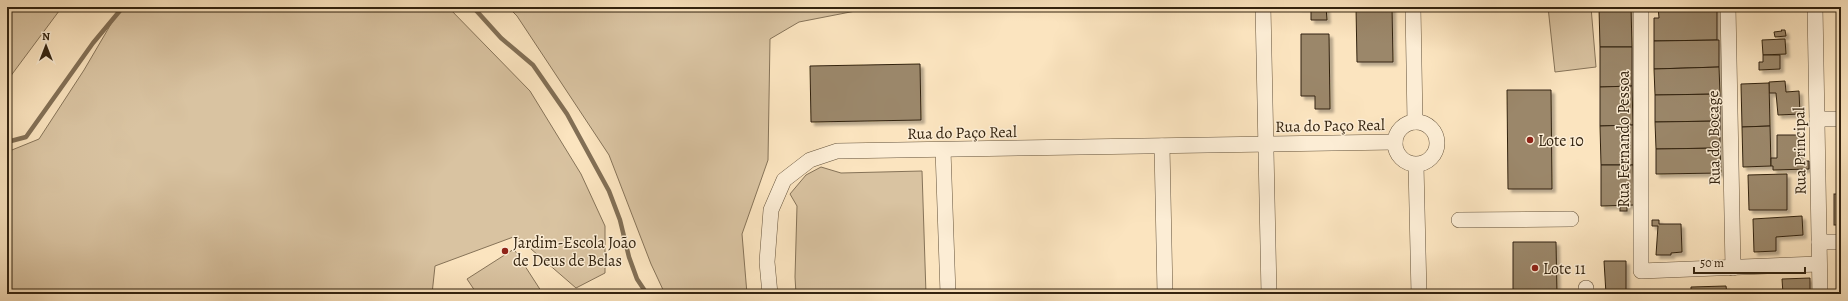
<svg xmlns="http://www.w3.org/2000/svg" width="1848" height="301" viewBox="0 0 1848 301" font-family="Alegreya,serif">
  <defs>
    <filter id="shadow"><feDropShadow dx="3.5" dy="3.5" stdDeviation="1" flood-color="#0004"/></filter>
  </defs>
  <rect width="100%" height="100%" fill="#fbe4bf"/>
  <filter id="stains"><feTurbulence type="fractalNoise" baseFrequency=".005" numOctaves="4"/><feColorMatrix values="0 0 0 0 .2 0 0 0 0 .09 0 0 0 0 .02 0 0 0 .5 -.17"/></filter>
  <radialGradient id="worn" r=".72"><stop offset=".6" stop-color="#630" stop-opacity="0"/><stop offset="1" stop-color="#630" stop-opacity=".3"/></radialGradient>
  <g fill="#d9c3a1" stroke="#867358">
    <path d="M7 7H62L7 81Z"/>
    <path d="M121 7H448L530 91 581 174 605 226V273L576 288 516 236 435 266 432 294H7V152L39 139 84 70Z"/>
    <path d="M508 7H876L799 22 770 39 768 160 742 234 747 294H665L651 264 609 155 517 16Z"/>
    <path d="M1548 7H1591L1596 67 1555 72Z"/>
    <path d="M821 167 841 173 922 171 926 294H796L795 277 797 206 790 194 806 175Z"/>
    <path d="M514 249 543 294H477L467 279Z"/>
  </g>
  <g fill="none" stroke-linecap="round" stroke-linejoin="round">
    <g stroke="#826f55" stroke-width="4.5">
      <path d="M473 7 501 38 533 65 567 114 609 191 620 220 629 257 637 279 647 294"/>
      <path d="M7 142 26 137 93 43 123 7"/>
    </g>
  </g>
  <g fill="#9b876b" stroke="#33230f" filter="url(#shadow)">
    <path d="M1298 7H1326L1327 20H1311V7Z"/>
    <path d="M1356 7H1392L1393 62H1357Z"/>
    <path d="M1631 7 1632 47H1600L1599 8Z"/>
    <path d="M1658 7H1717V40L1654 41V18H1659Z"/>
    <path d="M1841 26V49H1838L1837 27Z"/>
    <path d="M1781 30H1785L1786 36 1775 37 1774 32 1782 31Z"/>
    <path d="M1301 34H1329L1330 109H1315V96H1301Z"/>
    <path d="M1785 39 1786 54 1763 55 1762 40Z"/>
    <path d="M1719 40V67L1654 69V41Z"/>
    <path d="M1600 47H1632V86L1600 87Z"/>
    <path d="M1763 55H1780V69L1759 70V62H1763Z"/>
    <path d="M920 64 921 120 811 122 810 66Z"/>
    <path d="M1719 67 1720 94 1655 95 1654 69Z"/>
    <path d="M1785 81 1786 92 1799 91 1800 114 1778 115 1776 93H1769V82Z"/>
    <path d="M1769 83 1770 126 1742 127 1741 84Z"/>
    <path d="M1632 86 1633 125 1600 126V87Z"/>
    <path d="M1507 90H1551L1552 189H1508Z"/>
    <path d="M1720 94V121L1655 122V95Z"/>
    <path d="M1720 121V148L1656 149 1655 122Z"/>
    <path d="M1633 125V165H1601L1600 126Z"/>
    <path d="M1770 126 1771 166 1743 167 1742 127Z"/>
    <path d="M1777 135H1801V161H1809V169L1773 170V166H1771V158H1777Z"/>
    <path d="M1720 148 1721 173 1656 174V149Z"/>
    <path d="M1601 165H1633L1634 205 1601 206Z"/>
    <path d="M1787 174V210H1749L1748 175Z"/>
    <rect x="1834" y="194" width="7" height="31"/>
    <rect x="1620" y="205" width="7" height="6"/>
    <path d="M1802 216 1803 235 1776 237V251L1754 252 1753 219Z"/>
    <path d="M1652 220H1659V224H1681L1682 252 1671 253V255H1656L1658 226H1652Z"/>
    <path d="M1513 242H1556L1557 294H1513Z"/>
    <path d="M1604 261H1626V294H1606Z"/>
    <path d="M1810 278V294H1783L1782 279Z"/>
    <path d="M1726 286 1727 294H1691V287Z"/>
    <path d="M1662 290V292H1670V294H1639Z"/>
  </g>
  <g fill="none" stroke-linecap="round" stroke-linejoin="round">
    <defs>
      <g id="minor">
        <path d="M1263 7 1269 294"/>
        <path d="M1413 7 1415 122"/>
        <path d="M1641 7V271L1819 264"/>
        <path d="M1728 7 1733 268"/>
        <path d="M1815 7 1820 294"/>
        <path d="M1817 119H1841"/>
        <circle cx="1416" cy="143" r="21"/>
        <path d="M1162 146 1165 294"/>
        <path d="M943 150 948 294"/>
        <path d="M1416 165 1419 294"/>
        <path d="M1459 220 1571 219"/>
        <path d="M1819 242H1841"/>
        <path d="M1586 288V294"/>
        <path d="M770 294 767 262 771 210 784 180 810 160 837 151 1395 142"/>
      </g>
    </defs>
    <use href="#minor" stroke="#65533b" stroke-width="16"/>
    <use href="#minor" stroke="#fcedd5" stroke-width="15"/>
  </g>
  <g fill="#8f2418" stroke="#fcedd5" stroke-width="1.5">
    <circle cx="1530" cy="140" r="4"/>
    <circle cx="505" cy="251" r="4"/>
    <circle cx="1535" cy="268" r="4"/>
  </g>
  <g text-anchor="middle" stroke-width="3" stroke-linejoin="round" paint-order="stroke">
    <g font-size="16" fill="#33230f" stroke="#fcedd5">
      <text transform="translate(1330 125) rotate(-1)" y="6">Rua do Paço Real</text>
      <text transform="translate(962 132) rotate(-1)" y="6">Rua do Paço Real</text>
      <text transform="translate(1713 138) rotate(-91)" y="6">Rua do Bocage</text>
      <text transform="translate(1623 139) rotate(-90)" y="6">Rua Fernando Pessoa</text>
      <text transform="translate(1799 151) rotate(-91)" y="6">Rua Principal</text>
    </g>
    <g font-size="16" fill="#33230f" stroke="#fcedd5" text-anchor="start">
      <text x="1538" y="146">Lote 10</text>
      <text x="513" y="248">Jardim-Escola João<tspan x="513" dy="18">de Deus de Belas</tspan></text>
      <text x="1543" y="274">Lote 11</text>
    </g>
  </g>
  <rect width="1848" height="301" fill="none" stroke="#fbe4bf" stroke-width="24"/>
  <rect x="8" y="8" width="1832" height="285" fill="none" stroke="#33230f" stroke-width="2"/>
  <rect x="12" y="12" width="1824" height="277" fill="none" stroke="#33230f"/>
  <g transform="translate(46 46)" stroke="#fcedd5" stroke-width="3" paint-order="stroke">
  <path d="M0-3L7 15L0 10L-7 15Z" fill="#33230f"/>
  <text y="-6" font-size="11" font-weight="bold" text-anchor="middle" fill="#33230f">N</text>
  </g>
  <path d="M1694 267v6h111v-6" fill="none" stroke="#33230f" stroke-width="2"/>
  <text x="1700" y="267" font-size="12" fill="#33230f" stroke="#fcedd5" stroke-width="3" paint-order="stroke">50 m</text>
  <rect width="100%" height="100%" filter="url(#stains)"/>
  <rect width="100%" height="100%" fill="url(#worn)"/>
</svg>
